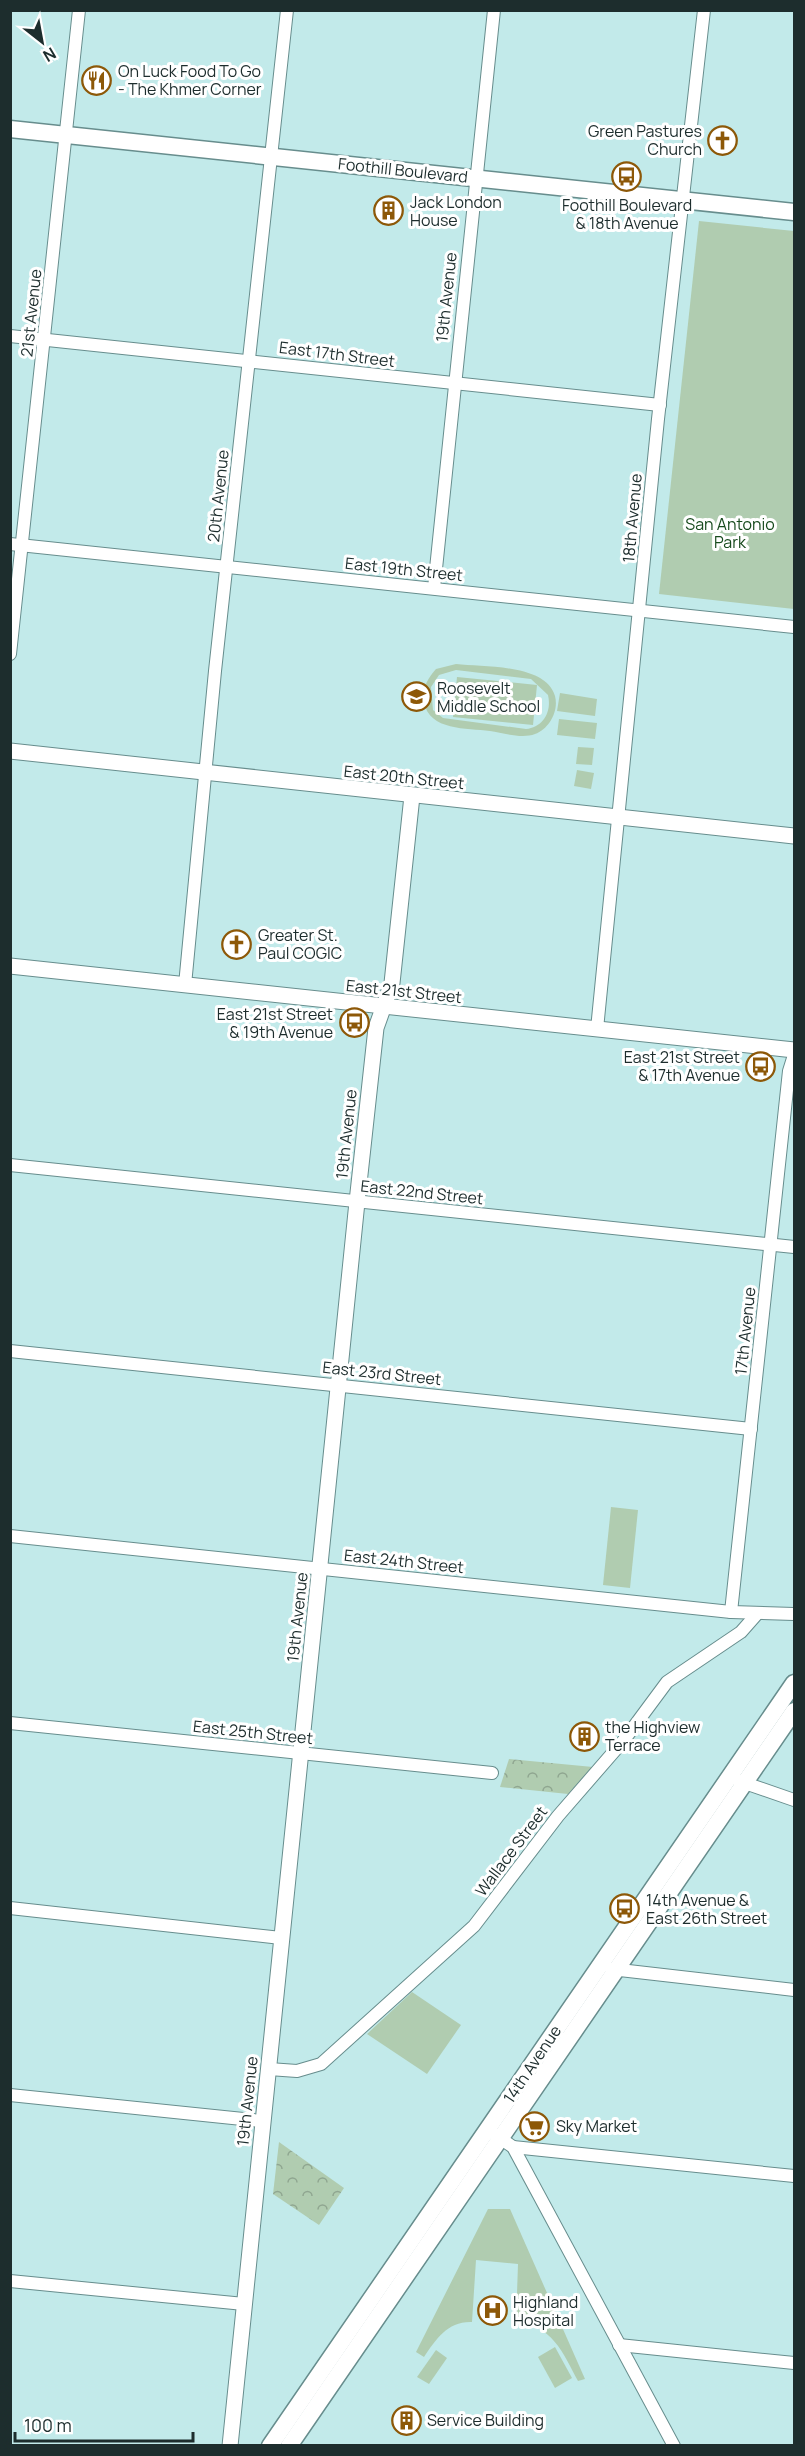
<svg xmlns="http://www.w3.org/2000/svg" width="805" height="2456" viewBox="0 0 805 2456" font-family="Manrope,sans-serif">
  <defs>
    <pattern id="forest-crowns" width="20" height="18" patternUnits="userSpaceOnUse" patternTransform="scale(1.5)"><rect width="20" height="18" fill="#b0ccb0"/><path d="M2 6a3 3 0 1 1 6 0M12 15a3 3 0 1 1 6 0" fill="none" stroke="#8fa690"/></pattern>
  </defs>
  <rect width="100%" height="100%" fill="#c2eaea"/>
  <g fill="#b0ccb0" fill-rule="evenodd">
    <path d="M699 221 794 231V609L659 594Z"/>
    <path d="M456 664C484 667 546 664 555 696 559 711 549 729 535 734 522 739 503 733 490 731 467 728 429 731 424 702 422 689 427 679 436 669ZM456 670 531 679 548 695C552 712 543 727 526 729L443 718 433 710 431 687 439 675Z"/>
    <path d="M457 677 537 685 533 725 453 717Z"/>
    <path d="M560 693 597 699 595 716 557 711Z"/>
    <path d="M559 719 597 723 595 739 557 735Z"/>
    <path d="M578 747 594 748 592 765 576 764Z"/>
    <path d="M577 770 594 773 591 789 574 786Z"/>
    <path d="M611 1507 638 1510 630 1588 603 1585Z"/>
    <path d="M412 1992 461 2025 427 2074 367 2034Z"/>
    <path d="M488 2209H510L585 2379 578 2381C563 2353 552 2324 516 2323L518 2264 476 2260 472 2322C448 2321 436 2339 424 2357L416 2352Z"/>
    <path d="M555 2347 572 2378 555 2388 538 2357Z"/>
    <path d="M436 2350 447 2358 429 2384 417 2377Z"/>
  </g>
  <g fill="url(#forest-crowns)">
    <path d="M509 1759 593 1767 568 1794 500 1787Z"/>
    <path d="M279 2142 344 2188 319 2225 273 2194Z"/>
  </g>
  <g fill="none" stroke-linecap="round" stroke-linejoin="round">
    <defs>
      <g id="minor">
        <path d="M10 336 660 405"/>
        <path d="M10 544 794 627"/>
        <path d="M434 588 494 10"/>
        <path d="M10 654 79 10"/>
        <path d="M185 985 215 671 287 10"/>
        <path d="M597 1029 658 419 704 10"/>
        <path d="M10 1165 794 1247"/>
        <path d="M10 1351 751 1429"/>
        <path d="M10 1536 731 1612 794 1614"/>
        <path d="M731 1612 789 1071 794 1055"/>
        <path d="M10 1723 492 1773"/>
        <path d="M739 1781 794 1800"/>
        <path d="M10 1908 281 1938"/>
        <path d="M611 1969 794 1990"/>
        <path d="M269 2069 297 2071 321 2064 474 1926 558 1816 624 1740 667 1682 741 1632 756 1615"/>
        <path d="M10 2095 262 2121"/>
        <path d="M494 2134 513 2147 674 2446"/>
        <path d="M513 2147 794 2176"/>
        <path d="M10 2281 244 2304"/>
        <path d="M619 2345 794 2363"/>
      </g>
      <g id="tertiary">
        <path d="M10 751 794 836"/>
        <path d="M10 966 794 1050"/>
        <path d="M230 2446 357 1202 376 1028 392 983 412 796"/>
      </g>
      <g id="secondary">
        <path d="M10 129 794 212"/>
        <path d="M270 2446 794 1683"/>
        <path d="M289 2446 794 1711"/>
      </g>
    </defs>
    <use href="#minor" stroke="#678d8d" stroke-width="14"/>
    <use href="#tertiary" stroke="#678d8d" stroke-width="17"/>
    <use href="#secondary" stroke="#678d8d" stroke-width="19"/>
    <use href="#minor" stroke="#fff" stroke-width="12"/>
    <use href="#tertiary" stroke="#fff" stroke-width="15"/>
    <use href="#secondary" stroke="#fff" stroke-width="16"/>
  </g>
  <defs>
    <symbol id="restaurant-ring" viewBox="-11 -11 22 22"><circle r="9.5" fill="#fff" stroke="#8d5808" stroke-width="1.5"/><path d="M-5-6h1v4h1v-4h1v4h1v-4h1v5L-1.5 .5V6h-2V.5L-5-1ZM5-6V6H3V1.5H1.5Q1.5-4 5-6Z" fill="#8d5808"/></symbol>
    <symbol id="church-ring" viewBox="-11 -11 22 22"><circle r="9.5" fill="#fff" stroke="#8d5808" stroke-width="1.5"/><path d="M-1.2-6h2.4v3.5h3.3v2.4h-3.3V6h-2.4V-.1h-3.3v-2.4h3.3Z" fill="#8d5808"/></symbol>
    <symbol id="bus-ring" viewBox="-11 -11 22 22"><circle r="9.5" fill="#fff" stroke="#8d5808" stroke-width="1.5"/><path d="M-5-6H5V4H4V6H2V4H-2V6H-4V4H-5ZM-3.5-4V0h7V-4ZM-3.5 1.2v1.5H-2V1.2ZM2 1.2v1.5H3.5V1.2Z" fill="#8d5808"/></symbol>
    <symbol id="building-ring" viewBox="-11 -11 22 22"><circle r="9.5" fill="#fff" stroke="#8d5808" stroke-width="1.5"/><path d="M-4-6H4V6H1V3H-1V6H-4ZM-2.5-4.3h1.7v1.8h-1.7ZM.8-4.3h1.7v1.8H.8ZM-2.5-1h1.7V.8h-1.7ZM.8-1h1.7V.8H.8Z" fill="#8d5808"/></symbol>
    <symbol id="school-ring" viewBox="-11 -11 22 22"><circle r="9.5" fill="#fff" stroke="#8d5808" stroke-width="1.5"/><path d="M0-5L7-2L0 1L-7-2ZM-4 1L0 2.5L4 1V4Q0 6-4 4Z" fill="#8d5808"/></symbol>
    <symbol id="supermarket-ring" viewBox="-11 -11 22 22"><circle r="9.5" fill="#fff" stroke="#8d5808" stroke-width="1.5"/><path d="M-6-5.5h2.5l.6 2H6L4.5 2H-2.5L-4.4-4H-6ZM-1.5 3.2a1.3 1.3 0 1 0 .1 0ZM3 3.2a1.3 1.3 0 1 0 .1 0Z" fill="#8d5808"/></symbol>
    <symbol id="hospital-ring" viewBox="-11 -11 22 22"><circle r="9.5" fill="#fff" stroke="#8d5808" stroke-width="1.5"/><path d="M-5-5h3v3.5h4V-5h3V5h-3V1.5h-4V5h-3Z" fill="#8d5808"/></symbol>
  </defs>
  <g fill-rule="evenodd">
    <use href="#restaurant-ring" x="80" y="64" width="33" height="33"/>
    <use href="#church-ring" x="706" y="124" width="33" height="33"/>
    <use href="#bus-ring" x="610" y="160" width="33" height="33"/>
    <use href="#building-ring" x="372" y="194" width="33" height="33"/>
    <use href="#school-ring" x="400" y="680" width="33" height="33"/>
    <use href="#church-ring" x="220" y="928" width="33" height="33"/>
    <use href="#bus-ring" x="338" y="1006" width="33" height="33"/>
    <use href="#bus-ring" x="744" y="1050" width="33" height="33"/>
    <use href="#building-ring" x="568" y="1720" width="33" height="33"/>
    <use href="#bus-ring" x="608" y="1892" width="33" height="33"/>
    <use href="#supermarket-ring" x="518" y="2110" width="33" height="33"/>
    <use href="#hospital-ring" x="476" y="2294" width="33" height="33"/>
    <use href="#building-ring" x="390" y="2404" width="33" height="33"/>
  </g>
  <g text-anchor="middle" stroke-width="6" stroke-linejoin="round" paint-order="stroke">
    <g font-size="16" fill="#1d2d2d" stroke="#fff" text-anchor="start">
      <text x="118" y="77">On Luck Food To Go<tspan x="118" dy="18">- The Khmer Corner</tspan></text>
      <text x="702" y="137" text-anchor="end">Green Pastures<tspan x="702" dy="18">Church</tspan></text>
      <text x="410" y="208">Jack London<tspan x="410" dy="18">House</tspan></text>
      <text x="627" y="211" text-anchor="middle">Foothill Boulevard<tspan x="627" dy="18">&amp; 18th Avenue</tspan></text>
      <text x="437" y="694">Roosevelt<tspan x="437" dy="18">Middle School</tspan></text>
      <text x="258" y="941">Greater St.<tspan x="258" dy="18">Paul COGIC</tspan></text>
      <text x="333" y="1020" text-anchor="end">East 21st Street<tspan x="333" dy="18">&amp; 19th Avenue</tspan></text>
      <text x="740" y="1063" text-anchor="end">East 21st Street<tspan x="740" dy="18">&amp; 17th Avenue</tspan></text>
      <text x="605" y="1733">the Highview<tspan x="605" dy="18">Terrace</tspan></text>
      <text x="646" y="1906">14th Avenue &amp;<tspan x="646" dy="18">East 26th Street</tspan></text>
      <text x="556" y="2132">Sky Market</text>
      <text x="513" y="2308">Highland<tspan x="513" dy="18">Hospital</tspan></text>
      <text x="427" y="2426">Service Building</text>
    </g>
    <g font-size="16" fill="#1d2d2d" stroke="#fff">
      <text transform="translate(403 170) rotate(6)" y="6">Foothill Boulevard</text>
      <text transform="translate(446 297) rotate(-84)" y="6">19th Avenue</text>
      <text transform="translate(31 313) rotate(-84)" y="6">21st Avenue</text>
      <text transform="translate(337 354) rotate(7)" y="6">East 17th Street</text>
      <text transform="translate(218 496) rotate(-84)" y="6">20th Avenue</text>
      <text transform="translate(632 518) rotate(-85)" y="6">18th Avenue</text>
      <text transform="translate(404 569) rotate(6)" y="6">East 19th Street</text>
      <text transform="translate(404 777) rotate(6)" y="6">East 20th Street</text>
      <text transform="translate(404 991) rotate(6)" y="6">East 21st Street</text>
      <text transform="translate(346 1134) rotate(-84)" y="6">19th Avenue</text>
      <text transform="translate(422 1192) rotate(6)" y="6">East 22nd Street</text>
      <text transform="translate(745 1331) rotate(-84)" y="6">17th Avenue</text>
      <text transform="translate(382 1373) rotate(6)" y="6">East 23rd Street</text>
      <text transform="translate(404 1561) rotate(6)" y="6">East 24th Street</text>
      <text transform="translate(297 1617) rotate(-84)" y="6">19th Avenue</text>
      <text transform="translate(253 1732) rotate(6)" y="6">East 25th Street</text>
      <text transform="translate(511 1851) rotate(-53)" y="6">Wallace Street</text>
      <text transform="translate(532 2064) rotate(-56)" y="6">14th Avenue</text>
      <text transform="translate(247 2101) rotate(-84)" y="6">19th Avenue</text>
    </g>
    <g font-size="16" fill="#174a1d" stroke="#fff">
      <text x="730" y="530">San Antonio<tspan x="730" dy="18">Park</tspan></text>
    </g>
  </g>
  <rect width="805" height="2456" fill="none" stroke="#1d2d2d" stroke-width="24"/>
  <g transform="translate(42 42) rotate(149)" stroke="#ffffff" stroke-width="4.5" paint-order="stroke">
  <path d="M0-4.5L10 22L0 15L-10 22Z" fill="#1d2d2d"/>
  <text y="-9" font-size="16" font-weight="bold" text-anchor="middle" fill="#1d2d2d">N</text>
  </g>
  <path d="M15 2432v9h178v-9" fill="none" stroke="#1d2d2d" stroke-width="3"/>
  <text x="24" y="2432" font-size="18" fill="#1d2d2d" stroke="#ffffff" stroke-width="4.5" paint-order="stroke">100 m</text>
</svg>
